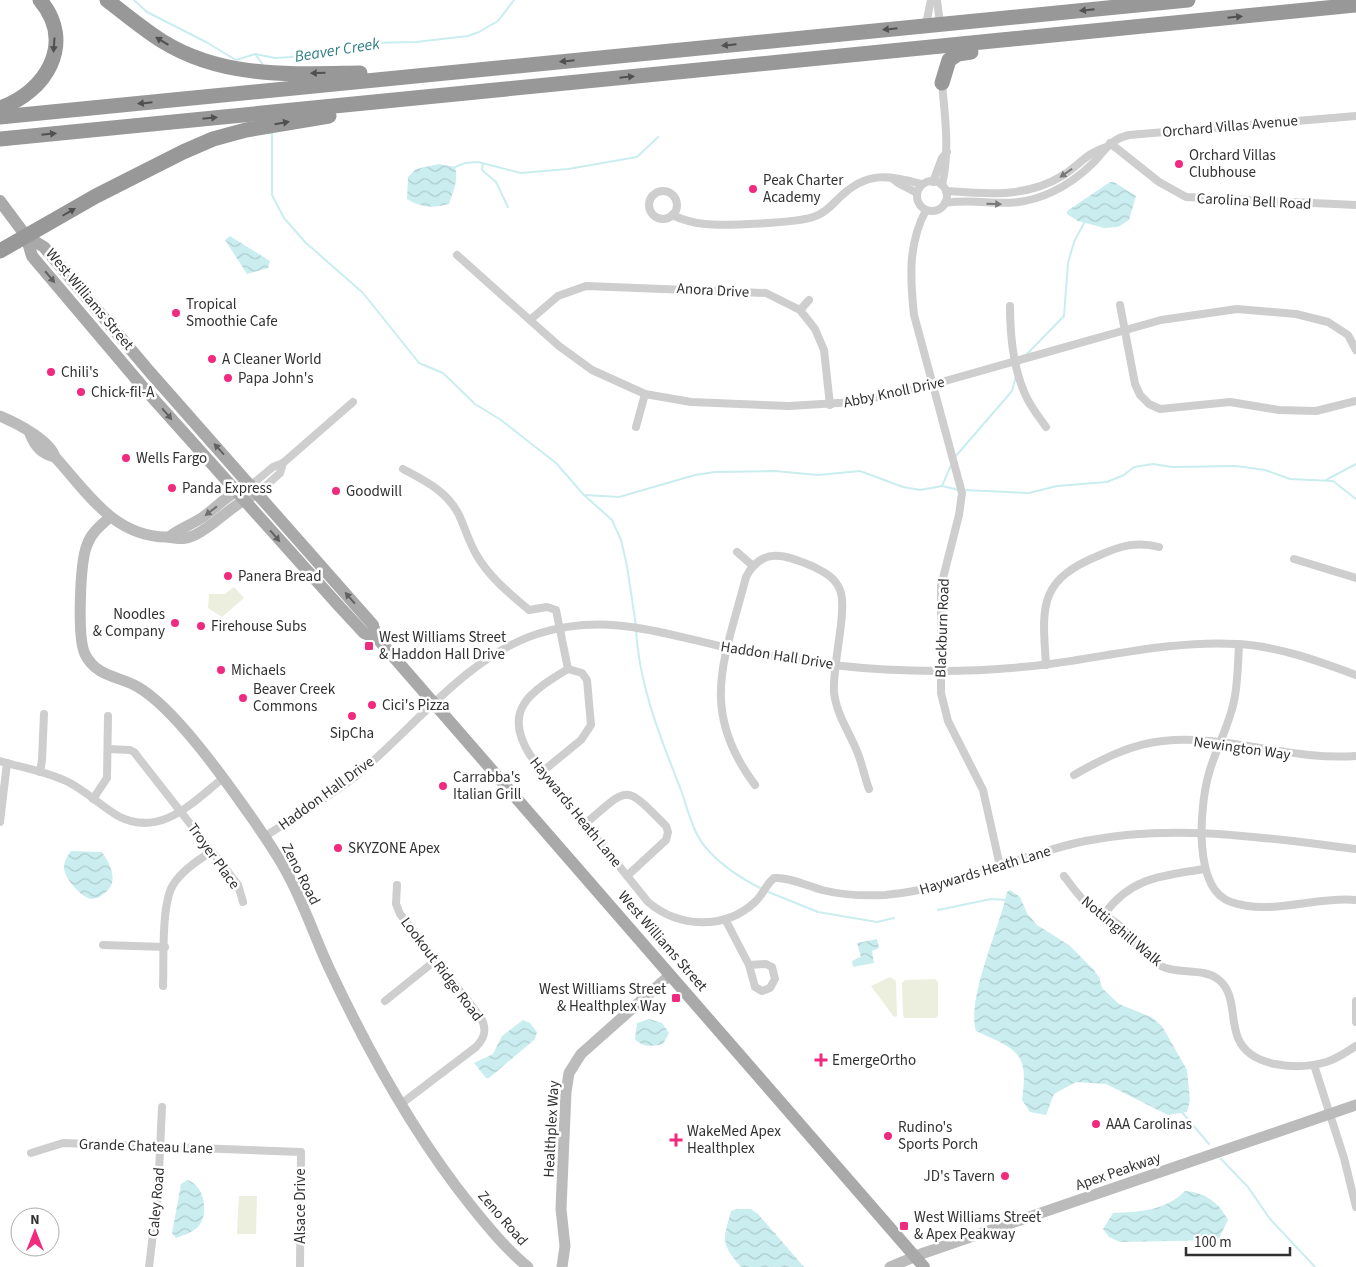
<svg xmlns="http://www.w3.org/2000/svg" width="1356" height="1267" viewBox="0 0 1356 1267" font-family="'Source Sans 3',sans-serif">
  <defs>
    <pattern id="water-waves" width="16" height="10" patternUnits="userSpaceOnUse" patternTransform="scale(1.25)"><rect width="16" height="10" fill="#caedef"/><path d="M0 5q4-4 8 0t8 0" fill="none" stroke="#aecccd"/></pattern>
  </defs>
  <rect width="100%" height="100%" fill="#fff"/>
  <g fill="#eceede">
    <path d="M234 587 244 598 222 617 208 608 209 594H225Z"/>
    <path d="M890 977 896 981 897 1016 894 1017 871 986Z"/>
    <path d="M935 979 938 982V1015L936 1018H905L903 1016 902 983 905 980Z"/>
    <path d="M239 1196H257L256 1234H237Z"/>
  </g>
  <g fill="url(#water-waves)">
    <path d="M439 164 455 167C459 179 453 192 449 204 433 208 421 208 407 199L408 177 416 169Z"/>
    <path d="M1110 182H1114L1136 196 1129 220 1118 227 1104 228 1078 221 1067 214V211Z"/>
    <path d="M230 236 270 261 268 268 247 274 225 240Z"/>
    <path d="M71 851 102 852C111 865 119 882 105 893 101 896 97 899 91 899 82 898 64 878 64 868 64 862 67 856 71 851Z"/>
    <path d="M1010 890 1020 897 1027 913 1037 925 1069 945 1093 969 1099 977 1102 988 1119 1004 1151 1017 1162 1026 1187 1070 1190 1100 1187 1112 1168 1115 1106 1084 1076 1082 1054 1094 1046 1115 1030 1112 1022 1100C1029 1051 1017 1050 976 1031 966 999 1000 927 1007 892Z"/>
    <path d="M877 939 879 948 872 951 874 963 853 967 852 961 861 957 857 943Z"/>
    <path d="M649 1019 662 1023 669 1033 663 1044C652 1046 643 1048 635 1039L637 1023Z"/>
    <path d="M523 1020 530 1023 537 1032 535 1039 489 1078H486L474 1063 493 1054 502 1036Z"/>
    <path d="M187 1180C204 1184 210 1214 198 1227 192 1233 184 1235 176 1238L172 1233 181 1184Z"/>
    <path d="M1185 1191C1204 1192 1219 1202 1228 1220L1218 1240 1120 1242 1109 1237 1103 1229 1113 1213C1139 1212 1165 1211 1185 1191Z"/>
    <path d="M737 1209H751L758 1214 804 1267H741C720 1242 723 1241 731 1211Z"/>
  </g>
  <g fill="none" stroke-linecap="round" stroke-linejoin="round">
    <g stroke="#caedef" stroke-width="2">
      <path d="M134 0 147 12 206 42 236 60 255 54 275 58 291 57 366 43 416 42 468 36 479 32 498 21 514 0"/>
      <path d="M255 54 264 66"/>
      <path d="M272 133V195L284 218 305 242 363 293 419 363 443 373 475 404 501 420 556 463 584 495 612 520 621 540 627 566 636 626"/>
      <path d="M483 164 482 170 496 182 508 207"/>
      <path d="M455 167 465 163 478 162 521 173 568 169 637 157 658 137"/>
      <path d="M1025 356 1064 316 1068 263 1074 242 1084 223"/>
      <path d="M955 457 1012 391 1016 376"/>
      <path d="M1326 480 1356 464"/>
      <path d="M942 486 952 463"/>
      <path d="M963 490 1029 493 1057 486 1107 482 1124 475 1134 467 1153 464 1172 467 1236 466 1265 470 1290 479 1333 481 1356 499"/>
      <path d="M584 495 619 497 695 475 715 472 775 471 818 475 860 471 903 487 920 490 942 486 959 490"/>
      <path d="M636 630C639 686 661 739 681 790 688 810 693 834 707 849 722 866 742 879 762 889"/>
      <path d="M766 891 818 912 877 922 894 918"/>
      <path d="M938 910 991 899 1006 900"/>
      <path d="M1181 1111 1209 1144"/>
      <path d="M1221 1159 1248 1187 1270 1219 1315 1267"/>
    </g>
    <g stroke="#cecece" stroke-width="8">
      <path d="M937 0 940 24"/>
      <path d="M922 26 927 19 931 0"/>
      <path d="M942 83C945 118 950 151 942 185"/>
      <path d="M1110 143 1159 182 1186 197 1356 205"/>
      <path d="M893 179 898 183 917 193"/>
      <circle cx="932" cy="196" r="15"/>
      <path d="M933 182 942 158 947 152"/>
      <path d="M946 191C986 194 1026 198 1062 176 1077 167 1088 152 1106 147"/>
      <circle cx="663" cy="205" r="14"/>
      <path d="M945 203C985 197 1010 212 1052 192 1067 185 1081 175 1093 163 1105 150 1111 139 1129 135L1356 116"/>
      <path d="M926 210C908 244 910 277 914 315L962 493 959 515 941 586V693L948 721 983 790 1000 866"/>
      <path d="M672 215C683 220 693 223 705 224 724 226 796 223 813 217 824 214 832 205 840 197 867 171 888 175 922 184"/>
      <path d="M457 255 559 346 592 370 645 394 691 402 789 406 854 402 924 387 1161 320 1237 309 1296 314 1328 322 1348 335 1356 350"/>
      <path d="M1120 305 1135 384 1140 395 1149 404 1160 409 1230 402 1279 410 1316 411 1356 401"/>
      <path d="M1010 306C1010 335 1013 367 1025 394 1030 406 1039 417 1046 427"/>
      <path d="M800 310 809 300"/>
      <path d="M530 320 558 296 586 286 766 293 800 310 815 329 824 350 830 405"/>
      <path d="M636 427 645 394"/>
      <path d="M403 469C425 481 447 491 459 515 465 528 469 542 476 554 488 576 510 594 529 610L547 607 556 610 568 669C532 691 501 709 530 755L648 902C679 928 725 930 755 902 763 895 766 884 774 878 790 877 807 886 822 890 842 895 864 896 885 895 955 889 1017 855 1085 841 1174 823 1268 838 1356 849"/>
      <path d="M251 485 273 467 283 463 353 402"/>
      <path d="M258 493 280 473 283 463"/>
      <path d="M737 552 753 566"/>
      <path d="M1294 559 1356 578"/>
      <path d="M1239 644C1238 663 1238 682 1234 701 1229 726 1216 748 1209 773 1200 804 1192 889 1231 902 1270 916 1316 896 1356 900"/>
      <path d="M1046 665C1042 606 1038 580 1100 555 1120 546 1137 541 1159 547"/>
      <path d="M108 749 130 750 134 752 238 885 243 902"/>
      <path d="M0 761C23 768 49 772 70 783 87 792 101 806 118 816 160 838 192 803 222 779"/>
      <path d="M543 771 581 740 591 725 587 680 582 673 568 669"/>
      <path d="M40 772 42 760 44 714"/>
      <path d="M1074 775C1102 759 1131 744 1163 741 1227 734 1291 761 1356 756"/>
      <path d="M755 785C698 709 725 659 746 577 762 546 786 555 812 566 824 572 835 577 840 590 848 609 832 666 834 692 836 713 848 730 856 749 862 762 864 776 869 789"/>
      <path d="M93 799 107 778 108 716"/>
      <path d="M0 822 7 763"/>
      <path d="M585 824C630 786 623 783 666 826L668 832 666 840 627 876"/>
      <path d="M264 837C295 817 328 798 357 775 413 729 466 657 537 634 606 612 661 633 728 648 762 655 797 660 832 665 904 673 978 673 1050 664 1110 656 1176 640 1237 644 1278 646 1318 661 1356 675"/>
      <path d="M1064 876C1071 885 1078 895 1086 903 1095 912 1109 916 1120 926 1133 938 1144 958 1161 966 1178 975 1204 967 1219 980 1236 994 1230 1019 1238 1038 1250 1068 1299 1070 1326 1062 1337 1059 1346 1052 1356 1046"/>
      <path d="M397 885 396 904 400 914 481 1018C487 1029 485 1038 476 1047L401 1104"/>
      <path d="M1105 913C1132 877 1162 876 1204 869"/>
      <path d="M725 919 749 965 755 987 762 991 770 988 775 979 772 967 766 964 749 965"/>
      <path d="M103 945 165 947"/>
      <path d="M163 986C164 962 161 904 173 885 181 871 198 860 211 852"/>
      <path d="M385 1001 436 960"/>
      <path d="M1356 1001V1022"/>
      <path d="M1314 1065 1344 1158 1356 1207"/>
      <path d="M31 1153 63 1143 301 1152 300 1267"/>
      <path d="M149 1267 158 1193 162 1107"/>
    </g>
    <g stroke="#bbb" stroke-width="11">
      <path d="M0 416C17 423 50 440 55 457 87 492 113 536 166 537 179 538 182 541 195 535 216 525 231 505 252 496"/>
      <path d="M30 434C35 446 41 454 55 457"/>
      <path d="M110 517C101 525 91 533 87 545 80 562 77 638 85 654 96 677 119 676 138 687 174 708 223 777 247 811 261 831 276 852 287 873 304 904 315 938 330 970 369 1053 414 1135 472 1207 489 1228 507 1250 528 1267"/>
      <path d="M169 537C179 529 191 525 203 517 221 504 229 492 251 485"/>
      <path d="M562 1267 565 1246 561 1209 566 1092 569 1073 581 1054 670 975"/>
      <path d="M890 1267 921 1254 1356 1105"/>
    </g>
    <g stroke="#a9a9a9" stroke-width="12">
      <path d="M0 201 26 236 44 247 149 371 373 625 376 637"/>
      <path d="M26 236 32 256 142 386 339 606 364 633 378 639 924 1267"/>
    </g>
    <g stroke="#989898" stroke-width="15">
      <path d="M107 0C125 14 143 29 162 41 223 79 292 74 360 73"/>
      <path d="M942 83 949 60 958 54 971 52"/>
      <path d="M0 108C46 92 76 43 40 0"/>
      <path d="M0 117 1188 0"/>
      <path d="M0 139 1356 5"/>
      <path d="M0 251 96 196 183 152 213 139 246 130 329 116"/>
    </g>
  </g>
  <defs><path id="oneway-solid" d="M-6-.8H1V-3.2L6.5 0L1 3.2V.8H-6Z" transform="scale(1.25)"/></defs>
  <g fill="#505050">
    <use href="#oneway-solid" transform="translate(1087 10) rotate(174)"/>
    <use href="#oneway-solid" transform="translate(1235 17) rotate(-6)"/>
    <use href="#oneway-solid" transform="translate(890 29) rotate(174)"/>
    <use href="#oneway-solid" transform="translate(162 41) rotate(-149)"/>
    <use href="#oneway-solid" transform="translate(54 45) rotate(94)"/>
    <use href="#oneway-solid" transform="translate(729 45) rotate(174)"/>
    <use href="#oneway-solid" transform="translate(567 61) rotate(174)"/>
    <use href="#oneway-solid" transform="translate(318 73) rotate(179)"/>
    <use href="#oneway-solid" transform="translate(627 77) rotate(-6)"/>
    <use href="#oneway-solid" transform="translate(145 103) rotate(174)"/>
    <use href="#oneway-solid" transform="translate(210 118) rotate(-6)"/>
    <use href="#oneway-solid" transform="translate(282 123) rotate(-10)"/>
    <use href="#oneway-solid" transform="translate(49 134) rotate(-6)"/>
    <use href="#oneway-solid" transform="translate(69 212) rotate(-30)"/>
  </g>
  <g fill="#787878">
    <use href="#oneway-solid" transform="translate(1066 173) rotate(145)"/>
    <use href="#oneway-solid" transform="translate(994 204) rotate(2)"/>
  </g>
  <g fill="#616161">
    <use href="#oneway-solid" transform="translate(50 277) rotate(50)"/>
    <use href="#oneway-solid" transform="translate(167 414) rotate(49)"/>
    <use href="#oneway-solid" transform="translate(219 449) rotate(-132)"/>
    <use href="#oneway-solid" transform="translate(275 536) rotate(49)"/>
    <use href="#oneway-solid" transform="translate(350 598) rotate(-131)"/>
  </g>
  <use fill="#6f6f6f" href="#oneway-solid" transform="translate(211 511) rotate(142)"/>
  <g fill="#f02a7f" stroke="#fff" stroke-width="2">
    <circle cx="1179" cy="164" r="5"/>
    <circle cx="753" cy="189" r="5"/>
    <circle cx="176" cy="313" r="5"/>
    <circle cx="212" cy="359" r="5"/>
    <circle cx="51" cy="372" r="5"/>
    <circle cx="228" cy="378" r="5"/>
    <circle cx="81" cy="392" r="5"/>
    <circle cx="126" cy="458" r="5"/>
    <circle cx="172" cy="488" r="5"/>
    <circle cx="336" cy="491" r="5"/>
    <circle cx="228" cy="576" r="5"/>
    <circle cx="175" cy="623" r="5"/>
    <circle cx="201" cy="626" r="5"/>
    <rect x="364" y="641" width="10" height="10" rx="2.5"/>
    <circle cx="221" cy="670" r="5"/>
    <circle cx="243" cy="698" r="5"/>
    <circle cx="372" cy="705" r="5"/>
    <circle cx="352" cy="716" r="5"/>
    <circle cx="443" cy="786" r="5"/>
    <circle cx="338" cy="848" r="5"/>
    <rect x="671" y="993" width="10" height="10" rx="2.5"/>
    <path d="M818.5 1052.5h5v5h5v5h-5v5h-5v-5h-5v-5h5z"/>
    <circle cx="1096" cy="1124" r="5"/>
    <circle cx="888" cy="1136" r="5"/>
    <path d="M673.5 1132.5h5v5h5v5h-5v5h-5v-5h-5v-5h5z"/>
    <circle cx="1005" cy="1176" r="5"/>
    <rect x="899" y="1221" width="10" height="10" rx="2.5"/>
  </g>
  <g text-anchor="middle" stroke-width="5" stroke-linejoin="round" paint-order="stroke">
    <g font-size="15" fill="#313131" stroke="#fff">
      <text transform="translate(1230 126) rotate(-5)" y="5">Orchard Villas Avenue</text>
      <text transform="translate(1254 201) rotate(3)" y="5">Carolina Bell Road</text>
      <text transform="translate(713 290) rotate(3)" y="5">Anora Drive</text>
      <text transform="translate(90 299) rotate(50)" y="5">West Williams Street</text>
      <text transform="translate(894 392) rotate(-12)" y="5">Abby Knoll Drive</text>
      <text transform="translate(942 628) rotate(-88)" y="5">Blackburn Road</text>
      <text transform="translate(777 655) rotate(9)" y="5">Haddon Hall Drive</text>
      <text transform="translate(1242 748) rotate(8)" y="5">Newington Way</text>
      <text transform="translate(326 793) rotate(-36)" y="5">Haddon Hall Drive</text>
      <text transform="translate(576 812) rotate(51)" y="5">Haywards Heath Lane</text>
      <text transform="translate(214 856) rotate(54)" y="5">Troyer Place</text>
      <text transform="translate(985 870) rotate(-17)" y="5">Haywards Heath Lane</text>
      <text transform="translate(301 874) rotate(63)" y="5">Zeno Road</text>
      <text transform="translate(1122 931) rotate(40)" y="5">Nottinghill Walk</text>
      <text transform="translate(663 941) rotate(49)" y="5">West Williams Street</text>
      <text transform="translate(442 969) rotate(53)" y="5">Lookout Ridge Road</text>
      <text transform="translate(551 1129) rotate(-87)" y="5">Healthplex Way</text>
      <text transform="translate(146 1146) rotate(2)" y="5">Grande Chateau Lane</text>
      <text transform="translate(1118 1171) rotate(-19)" y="5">Apex Peakway</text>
      <text transform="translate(156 1202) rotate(-85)" y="5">Caley Road</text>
      <text transform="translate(300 1206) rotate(-90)" y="5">Alsace Drive</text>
      <text transform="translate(503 1218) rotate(49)" y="5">Zeno Road</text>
    </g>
    <g font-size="15" fill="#313131" stroke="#fff" text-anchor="start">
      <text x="1189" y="160">Orchard Villas<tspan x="1189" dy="17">Clubhouse</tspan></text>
      <text x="763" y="185">Peak Charter<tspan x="763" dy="17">Academy</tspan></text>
      <text x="186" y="309">Tropical<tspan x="186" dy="17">Smoothie Cafe</tspan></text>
      <text x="222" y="364">A Cleaner World</text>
      <text x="61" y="377">Chili's</text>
      <text x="238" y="383">Papa John's</text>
      <text x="91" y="397">Chick-fil-A</text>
      <text x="136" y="463">Wells Fargo</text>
      <text x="182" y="493">Panda Express</text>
      <text x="346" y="496">Goodwill</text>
      <text x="238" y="581">Panera Bread</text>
      <text x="165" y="619" text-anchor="end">Noodles<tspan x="165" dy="17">&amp; Company</tspan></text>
      <text x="211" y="631">Firehouse Subs</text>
      <text x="379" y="642">West Williams Street<tspan x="379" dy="17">&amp; Haddon Hall Drive</tspan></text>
      <text x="231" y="675">Michaels</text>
      <text x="253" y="694">Beaver Creek<tspan x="253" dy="17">Commons</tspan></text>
      <text x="382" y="710">Cici's Pizza</text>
      <text x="352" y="738" text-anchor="middle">SipCha</text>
      <text x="453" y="782">Carrabba's<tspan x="453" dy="17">Italian Grill</tspan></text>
      <text x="348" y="853">SKYZONE Apex</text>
      <text x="666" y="994" text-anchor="end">West Williams Street<tspan x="666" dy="17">&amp; Healthplex Way</tspan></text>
      <text x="832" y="1065">EmergeOrtho</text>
      <text x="1106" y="1129">AAA Carolinas</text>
      <text x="898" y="1132">Rudino's<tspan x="898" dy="17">Sports Porch</tspan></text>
      <text x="687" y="1136">WakeMed Apex<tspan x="687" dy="17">Healthplex</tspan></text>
      <text x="995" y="1181" text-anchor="end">JD's Tavern</text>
      <text x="914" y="1222">West Williams Street<tspan x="914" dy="17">&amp; Apex Peakway</tspan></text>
    </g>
    <g font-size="16" font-style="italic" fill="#338185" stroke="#fff">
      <text transform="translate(337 49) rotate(-9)" y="6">Beaver Creek</text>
    </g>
  </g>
  <g transform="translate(35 1232)"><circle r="24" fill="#ffffff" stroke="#adadad"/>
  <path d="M0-4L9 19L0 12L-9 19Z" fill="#f02a7f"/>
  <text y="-8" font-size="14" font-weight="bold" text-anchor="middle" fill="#313131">N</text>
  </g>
  <path d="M1186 1247v8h104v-8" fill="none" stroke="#313131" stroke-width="2.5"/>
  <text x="1194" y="1247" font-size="15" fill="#313131" stroke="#ffffff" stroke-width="4" paint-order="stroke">100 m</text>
</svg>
